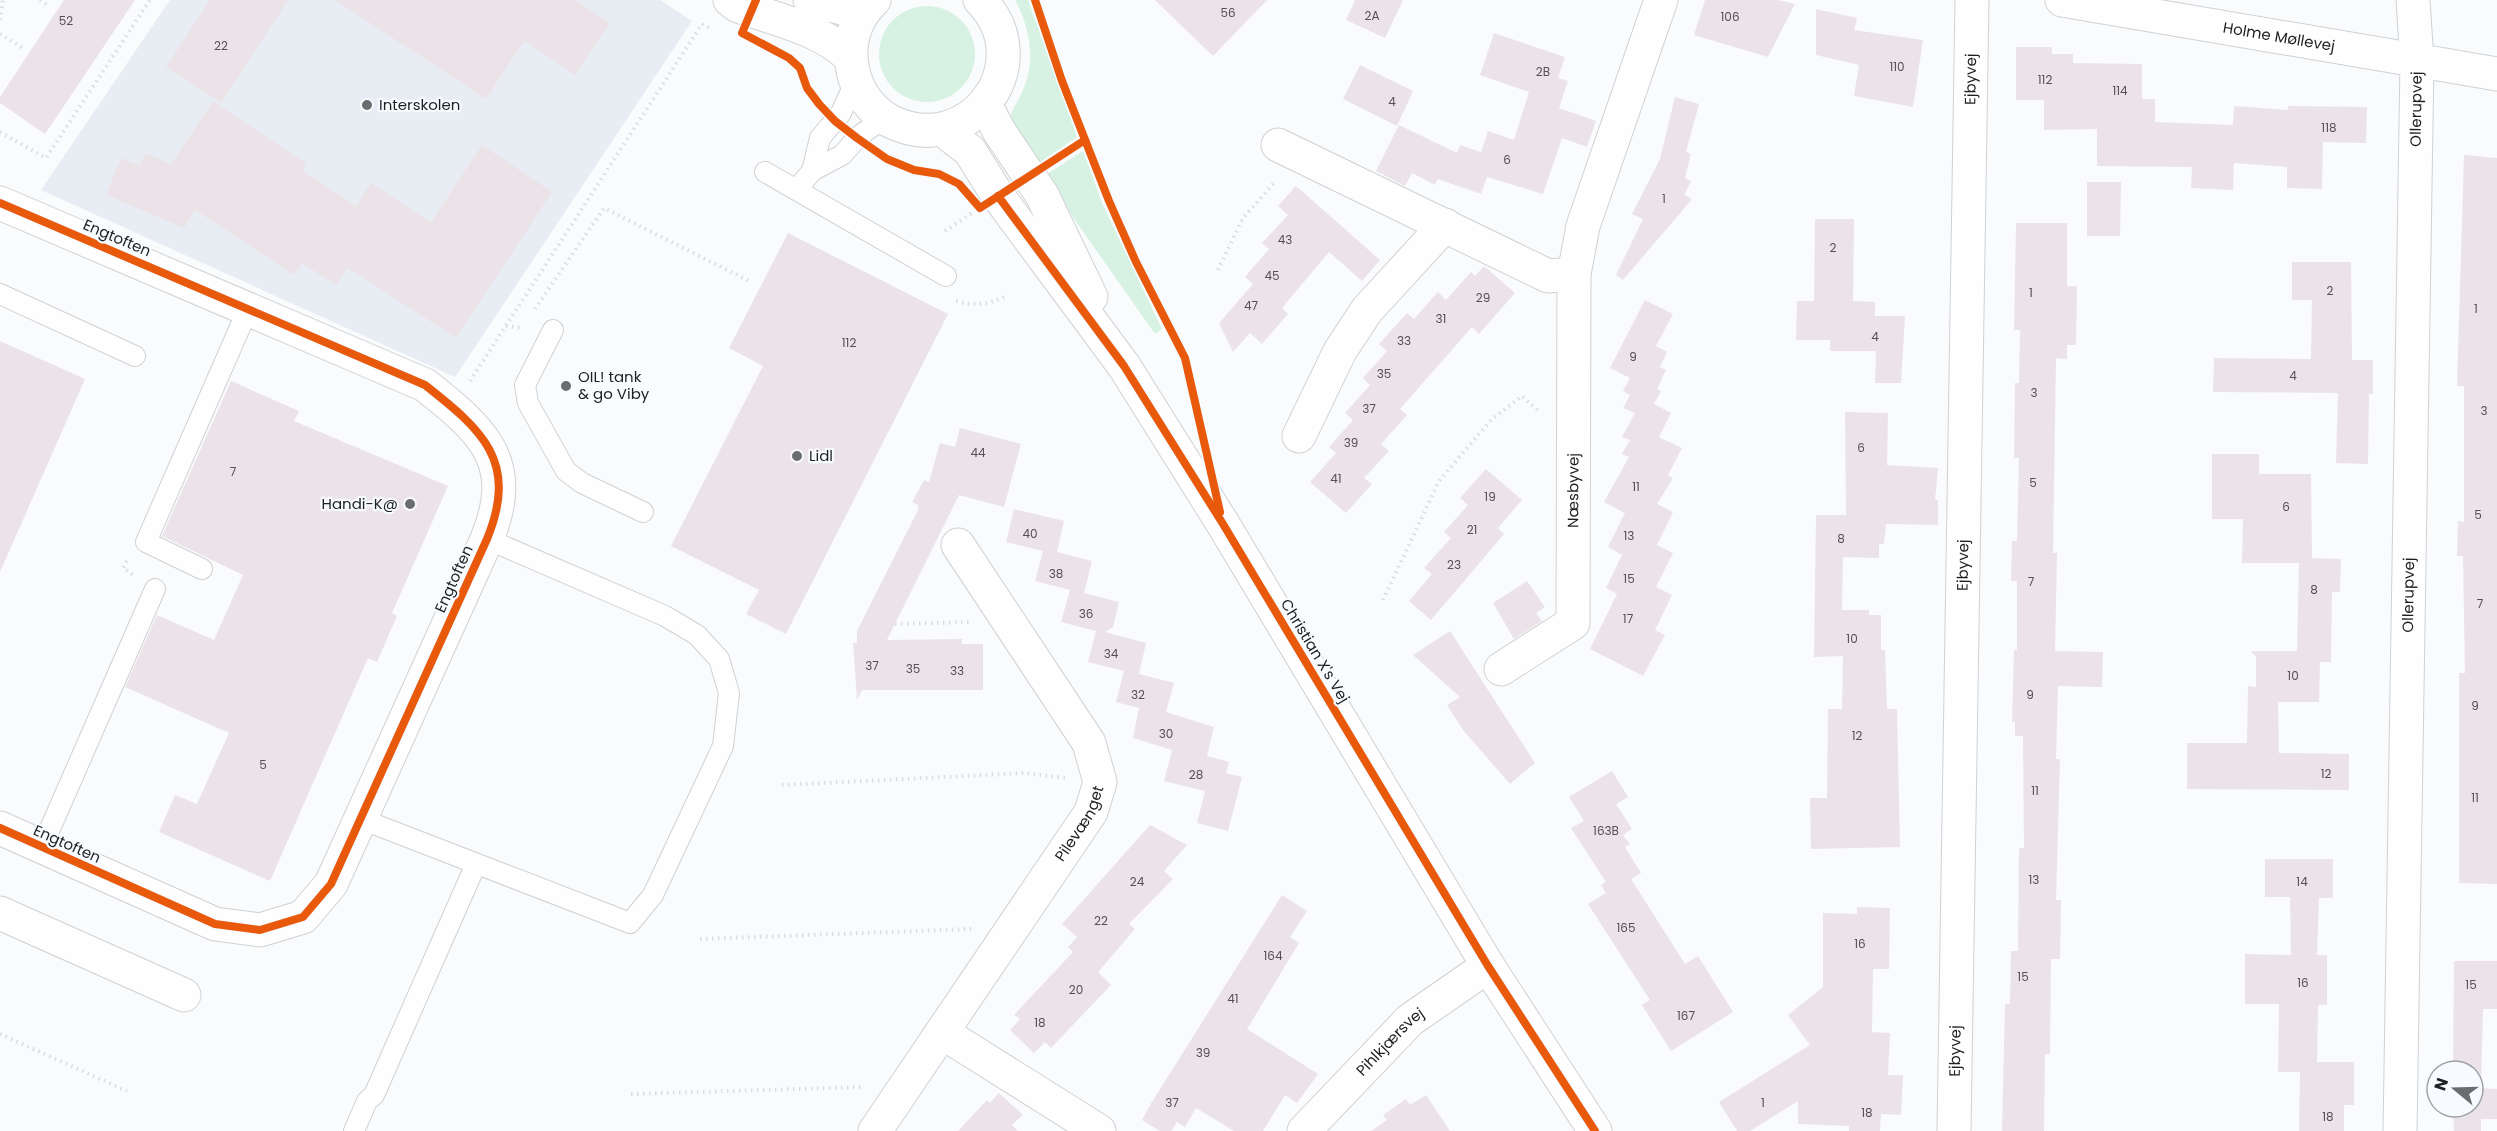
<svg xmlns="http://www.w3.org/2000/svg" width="2497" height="1131" viewBox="0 0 2497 1131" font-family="Poppins,sans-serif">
  <rect width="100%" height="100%" fill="#f9fbfd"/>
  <path fill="#e7edf3" d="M170 0H660L692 21 455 377 41 190Z"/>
  <g fill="#d7f2e3">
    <path d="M1015 0H1028L1077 137 1036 165 1010 120C1011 109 1019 100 1023 90 1036 60 1030 28 1015 0Z"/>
    <circle cx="927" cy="54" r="48"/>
    <path d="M1083 151 1102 203 1162 329 1155 334 1044 176Z"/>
  </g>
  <g fill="#ece3e8">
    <path d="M64 0H135L45 134 0 103V97Z"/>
    <path d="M210 0H288L221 103 166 67Z"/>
    <path d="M335 0H575L610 23 575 75 524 41 486 99Z"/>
    <path d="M1155 0H1267L1213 56Z"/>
    <path d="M1355 0H1403L1385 38 1346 20Z"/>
    <path d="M1705 0H1778L1795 4 1768 57 1694 35Z"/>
    <path d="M1816 9 1857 18 1854 30 1923 40 1913 107 1854 96 1859 65 1816 55Z"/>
    <path d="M1494 33 1565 57 1558 78 1568 81 1559 108 1596 121 1587 147 1562 138 1543 194 1487 177 1481 194 1438 179 1435 185 1412 173 1405 186 1376 171 1399 125 1457 153 1460 145 1481 152 1488 131 1514 140 1529 92 1480 75Z"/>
    <path d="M2016 47H2052V54H2073V63L2142 64V99H2155V122L2233 125 2234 106 2288 110V106L2367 107 2366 143 2323 142 2322 189 2287 188V167L2234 163 2233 190 2191 188 2192 167 2097 166V129L2044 130V100H2016Z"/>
    <path d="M1360 65 1413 91 1397 126 1343 99Z"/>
    <path d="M1675 97 1699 104 1686 152 1691 154 1685 178 1691 181 1684 195 1692 199 1623 280 1616 275 1643 219 1632 214 1660 159Z"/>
    <path d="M213 101 306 163 302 170 356 206 371 183 431 222 482 145 552 192 456 338 348 268 336 285 302 263 294 275 195 210 184 228 106 195 121 158 140 166 145 153 171 164Z"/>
    <path d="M2464 155 2497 158V884L2459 883V673H2465L2463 556H2457L2458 521 2464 522V386H2457Z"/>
    <path d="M2087 182H2121L2120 236H2087Z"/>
    <path d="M1296 186 1380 260 1362 281 1329 252 1282 308 1288 314 1262 344 1250 333 1233 352 1219 323 1253 284 1245 277 1269 249 1262 243 1288 215 1278 206Z"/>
    <path d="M1815 219H1854L1853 301 1875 302V316H1905L1901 383H1875L1876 351H1830V340H1796L1797 301H1814Z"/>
    <path d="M2016 223H2067V286H2077L2076 345H2067V359L2056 358 2053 553H2057L2055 651 2103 652 2102 687 2058 686 2056 759H2060L2056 900H2061L2060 959H2051L2050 1054H2045L2044 1131H2002L2005 1004H2010L2011 951H2018L2019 848H2024L2023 736H2015V722H2012L2014 650H2017V581H2011L2012 541H2017L2019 458H2014L2015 383H2019L2020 330H2014Z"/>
    <path d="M788 233 948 314 786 634 746 614 759 590 671 546 763 366 729 348Z"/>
    <path d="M2292 262H2351L2352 360H2373V394H2369L2368 464 2336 463 2338 393 2213 392 2214 358 2311 359 2312 300H2292Z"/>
    <path d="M1484 266 1515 293 1479 334 1472 327 1400 409 1407 415 1381 444 1389 451 1364 478 1372 484 1346 513 1310 482 1336 453 1329 447 1353 420 1345 413 1370 385 1363 378 1387 351 1379 344 1407 313 1414 319 1438 292 1446 300 1471 272 1475 276Z"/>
    <path d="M1645 300 1673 314 1656 346 1667 352 1660 367 1666 370 1657 389 1661 391 1654 404 1671 413 1659 437 1682 448 1668 475 1673 478 1657 504 1673 512 1657 545 1673 553 1656 587 1672 595 1655 630 1665 635 1643 676 1590 649 1617 594 1606 588 1622 555 1608 547 1625 513 1604 502 1629 457 1622 454 1630 440 1622 437 1635 413 1623 408 1630 395 1623 391 1630 378 1610 368Z"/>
    <path d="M0 341 85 379 0 572Z"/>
    <path d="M231 381 299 411 294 421 448 486 392 613 397 616 377 662 368 658 270 881 159 832 175 795 197 804 229 733 125 687 157 615 214 640 243 575 162 536Z"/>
    <path d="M1845 412 1888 413 1887 465 1938 468 1935 500H1938V525L1886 524 1884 544H1879V558L1843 557 1842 610H1869V615H1881V650H1885L1887 709H1897L1900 847 1811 849 1810 798H1827L1828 709H1842L1843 656 1814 657 1816 515H1846Z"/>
    <path d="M960 428 1021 444 1004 507 959 495 887 640 962 639V644H983V690H862L857 700 853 643H857V631L918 510V505L912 502 924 480 929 482 940 443 955 447Z"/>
    <path d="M2212 454H2259V474H2311L2312 558 2341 559 2340 592H2332L2331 662H2320L2319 702H2278L2279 753 2349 754V790L2187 789V743H2247L2248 686 2256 687V657L2251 651H2297L2299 563H2242L2243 519H2212Z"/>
    <path d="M1486 469 1522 500 1498 528 1504 534 1431 620 1409 601 1432 574 1424 568 1451 538 1444 532 1468 505 1460 498Z"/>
    <path d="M1014 509 1064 521 1057 552 1092 561 1084 593 1119 602 1113 627 1105 632 1146 643 1139 674 1174 683 1166 712 1214 727 1207 756 1229 762 1226 773 1242 777 1228 831 1197 823 1205 791 1164 781 1172 750 1133 738 1139 708 1116 702 1124 671 1088 662 1096 631 1061 622 1070 590 1035 581 1043 551 1006 542Z"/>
    <path d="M1527 581 1545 607 1536 613 1542 621 1514 639 1493 603Z"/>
    <path d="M1450 631 1535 763 1510 784 1463 730 1447 705 1460 697 1413 655Z"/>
    <path d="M1612 771 1628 797 1616 804 1632 829 1623 835 1630 844 1625 847 1641 873 1631 879 1685 964 1698 956 1733 1012 1671 1051 1642 1005 1650 1000 1588 904 1606 893 1601 885 1606 882 1571 828 1584 821 1569 797Z"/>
    <path d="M1150 825 1187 845 1164 871 1173 879 1129 924 1135 929 1098 972 1111 985 1051 1048 1045 1042 1034 1053 1010 1030 1020 1019 1014 1015 1073 952 1068 947 1077 937 1062 924Z"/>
    <path d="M2265 859H2333V898H2319L2317 955H2327V1005H2318L2317 1062H2354V1105H2344V1131H2299L2300 1072H2278L2279 1004H2245V954L2291 955 2290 897H2265Z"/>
    <path d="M1282 895 1307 911 1290 937 1299 943 1247 1029 1318 1074 1297 1103 1285 1095 1263 1131H1234L1196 1108 1185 1127 1177 1122 1171 1131H1160L1142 1120 1150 1105Z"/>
    <path d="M1857 907 1890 908 1889 969H1873L1872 1032 1890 1033 1888 1075H1903L1901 1115 1881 1114 1880 1131H1849V1126L1798 1124V1101L1750 1131H1737L1719 1102 1810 1045 1788 1015 1823 987V913L1857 914Z"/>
    <path d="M2454 961H2497V1009H2483L2481 1088 2497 1089V1119H2481V1131H2454L2453 1107H2473V1071H2453Z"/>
    <path d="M999 1093 1023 1115 1012 1125 1018 1131H958L987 1100 990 1103Z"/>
    <path d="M1426 1095 1450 1131H1371L1387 1120 1383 1115 1406 1099 1410 1105Z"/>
  </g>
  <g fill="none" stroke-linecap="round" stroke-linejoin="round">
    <defs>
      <g id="service">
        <path d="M812 171 842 155 859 136 884 118"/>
        <path d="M765 172 946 276"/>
        <path d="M797 189 812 171 820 138 841 113 855 82"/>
        <path d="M0 294 135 356"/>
        <path d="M553 330 525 385 528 403 566 471 582 483 643 512"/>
        <path d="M202 569 146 542 248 309"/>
        <path d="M361 819 630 923 653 895 723 746 729 693 719 659 697 635 665 616 487 539"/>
        <path d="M42 847 155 589"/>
        <path d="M354 1131 367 1101 374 1095 476 864"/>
      </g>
      <g id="minor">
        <path id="s1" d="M2062 0 2497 74"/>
        <path d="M1278 145 1548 276 1574 274"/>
        <path d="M0 203 425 385C482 430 519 461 487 539L331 884 303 917 260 930 215 924 0 828"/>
        <path d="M1299 436 1340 351 1367 310 1445 225"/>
        <path id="s2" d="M1501 669 1573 623 1574 274 1583 226 1661 0"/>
        <path d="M0 913 184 995"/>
        <path d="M943 1033 1099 1131"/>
        <path id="s3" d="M875 1131 1091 812 1100 782 1089 743 958 545"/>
        <path id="s4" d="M1304 1131 1410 1020 1488 966"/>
        <path id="s5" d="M1954 1131 1972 0"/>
        <path id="s6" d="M2400 1131 2417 61 2413 0"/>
      </g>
      <g id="tertiary">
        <path d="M730 0 738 6C775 19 822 29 850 57"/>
        <path d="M810 0 850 10 868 6"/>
        <path d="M874 0C854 19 847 45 853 71 857 91 871 111 890 121 969 161 1042 63 980 0"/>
        <path d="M985 104 999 131 1042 195 1091 297"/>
        <path d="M943 130 970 151 998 196 1124 366 1223 524 1488 966 1595 1131"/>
      </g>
    </defs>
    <use href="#service" stroke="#cfd1d3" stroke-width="22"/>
    <use href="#minor" stroke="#cfd1d3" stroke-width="35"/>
    <use href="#tertiary" stroke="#cfd1d3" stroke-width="35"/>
    <g stroke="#dbdcdd" stroke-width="4" stroke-dasharray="1.5 4.5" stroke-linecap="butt">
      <path d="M40 0 49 6"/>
      <path d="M0 20 3 0"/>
      <path d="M0 34 23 48"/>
      <path d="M0 132 46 158 150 0"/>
      <path d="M945 231 972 213"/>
      <path d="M1218 270 1243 218 1276 181"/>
      <path d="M956 301C974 306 987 305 1004 297"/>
      <path d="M535 309 604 208 751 282"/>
      <path d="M506 326 522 328"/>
      <path d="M470 381 702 24 709 28"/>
      <path d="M127 561 123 568 133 575"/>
      <path d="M1383 600 1439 481 1491 420 1522 396 1540 412"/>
      <path d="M895 624 970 622"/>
      <path d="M782 785 1024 773 1066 778"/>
      <path d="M700 939 972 929"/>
      <path d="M0 1034 127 1091"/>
      <path d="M631 1094 864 1087"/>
    </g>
    <use href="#service" stroke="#fefeff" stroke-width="20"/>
    <use href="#minor" stroke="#fefeff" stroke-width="33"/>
    <use href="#tertiary" stroke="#fefeff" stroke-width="33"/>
    <defs>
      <g id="cycleway">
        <path d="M756 0 742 33 789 58 800 68 807 88 819 104 835 121 857 138 887 159 914 170 939 174 959 184 980 208 1085 140"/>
        <path d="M1035 0 1062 81 1109 201 1136 262 1185 358 1220 512"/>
        <path d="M998 196 1124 366 1223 524 1488 966 1595 1131"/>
        <path d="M0 203 425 385C482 430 519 461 487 539L331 884 303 917 260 930 215 924 0 828"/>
      </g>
    </defs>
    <use href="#cycleway" stroke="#f7fbff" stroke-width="11"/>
    <use href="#cycleway" stroke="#e8590c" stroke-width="8"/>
  </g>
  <g fill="#6b6c6e" stroke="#f7fbff" stroke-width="2">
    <circle cx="367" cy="105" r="6"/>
    <circle cx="566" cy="386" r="6"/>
    <circle cx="797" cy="456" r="6"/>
    <circle cx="410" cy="504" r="6"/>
  </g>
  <g text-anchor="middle" stroke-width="4.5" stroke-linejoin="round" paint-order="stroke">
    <g font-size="12" fill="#525154">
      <text x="1228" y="17">56</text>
      <text x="1372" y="20">2A</text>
      <text x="1730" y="21">106</text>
      <text x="66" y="25">52</text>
      <text x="221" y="50">22</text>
      <text x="1897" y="71">110</text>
      <text x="1543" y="76">2B</text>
      <text x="2045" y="84">112</text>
      <text x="2120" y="95">114</text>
      <text x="1392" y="106">4</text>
      <text x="2329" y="132">118</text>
      <text x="1507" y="164">6</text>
      <text x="1664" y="203">1</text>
      <text x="1285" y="244">43</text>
      <text x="1833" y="252">2</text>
      <text x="1272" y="280">45</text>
      <text x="2330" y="295">2</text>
      <text x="2031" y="297">1</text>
      <text x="1483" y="302">29</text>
      <text x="1251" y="310">47</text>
      <text x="2476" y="313">1</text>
      <text x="1441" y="323">31</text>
      <text x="1875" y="341">4</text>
      <text x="1404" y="345">33</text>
      <text x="849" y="347">112</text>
      <text x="1633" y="361">9</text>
      <text x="1384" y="378">35</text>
      <text x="2293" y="380">4</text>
      <text x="2034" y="397">3</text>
      <text x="1369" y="413">37</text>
      <text x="2484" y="415">3</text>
      <text x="1351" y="447">39</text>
      <text x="1861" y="452">6</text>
      <text x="978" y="457">44</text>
      <text x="233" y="476">7</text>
      <text x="1336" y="483">41</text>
      <text x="2033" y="487">5</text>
      <text x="1636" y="491">11</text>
      <text x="1490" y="501">19</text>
      <text x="2286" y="511">6</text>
      <text x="2478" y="519">5</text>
      <text x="1472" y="534">21</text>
      <text x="1030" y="538">40</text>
      <text x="1629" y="540">13</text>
      <text x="1841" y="543">8</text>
      <text x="1454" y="569">23</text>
      <text x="1056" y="578">38</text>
      <text x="1629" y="583">15</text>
      <text x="2031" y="586">7</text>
      <text x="2314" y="594">8</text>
      <text x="2480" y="608">7</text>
      <text x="1086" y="618">36</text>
      <text x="1628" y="623">17</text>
      <text x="1852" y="643">10</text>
      <text x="1111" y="658">34</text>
      <text x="872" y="670">37</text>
      <text x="913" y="673">35</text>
      <text x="957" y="675">33</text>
      <text x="2293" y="680">10</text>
      <text x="1138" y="699">32</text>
      <text x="2030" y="699">9</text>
      <text x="2475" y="710">9</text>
      <text x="1166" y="738">30</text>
      <text x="1857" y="740">12</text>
      <text x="263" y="769">5</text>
      <text x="2326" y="778">12</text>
      <text x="1196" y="779">28</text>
      <text x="2035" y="795">11</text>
      <text x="2475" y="802">11</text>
      <text x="1606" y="835">163B</text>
      <text x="2034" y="884">13</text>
      <text x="1137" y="886">24</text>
      <text x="2302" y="886">14</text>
      <text x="1101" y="925">22</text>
      <text x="1626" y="932">165</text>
      <text x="1860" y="948">16</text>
      <text x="1273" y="960">164</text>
      <text x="2023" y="981">15</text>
      <text x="2303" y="987">16</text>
      <text x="2471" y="989">15</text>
      <text x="1076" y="994">20</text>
      <text x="1233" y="1003">41</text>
      <text x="1686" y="1020">167</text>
      <text x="1040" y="1027">18</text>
      <text x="1203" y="1057">39</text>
      <text x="1172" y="1107">37</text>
      <text x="1763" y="1107">1</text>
      <text x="1867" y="1117">18</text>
      <text x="2328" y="1121">18</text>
    </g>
    <g font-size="15" fill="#1e1f21" stroke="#f7fbff">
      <text dy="5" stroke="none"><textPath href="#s1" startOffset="220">Holme Møllevej</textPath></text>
      <text dy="5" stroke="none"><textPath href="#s5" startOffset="1052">Ejbyvej</textPath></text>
      <text dy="5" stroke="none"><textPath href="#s6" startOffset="1022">Ollerupvej</textPath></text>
      <text transform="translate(117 238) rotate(23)" y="5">Engtoften</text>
      <text dy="5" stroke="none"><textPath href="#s2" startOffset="218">Næsbyvej</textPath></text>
      <text dy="5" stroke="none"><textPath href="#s5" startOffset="566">Ejbyvej</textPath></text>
      <text transform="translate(454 579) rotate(-66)" y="5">Engtoften</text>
      <text dy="5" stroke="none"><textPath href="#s6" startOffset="536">Ollerupvej</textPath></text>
      <text transform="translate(1315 651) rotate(59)" y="5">Christian X's Vej</text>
      <text dy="5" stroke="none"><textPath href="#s3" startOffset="370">Pilevænget</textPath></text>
      <text transform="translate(67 844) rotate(24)" y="5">Engtoften</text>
      <text dy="5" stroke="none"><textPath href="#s4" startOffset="124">Pihlkjærsvej</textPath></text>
      <text dy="5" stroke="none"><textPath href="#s5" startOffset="80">Ejbyvej</textPath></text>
    </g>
    <g font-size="15" fill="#1e1f21" stroke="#f7fbff" text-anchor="start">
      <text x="379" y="110">Interskolen</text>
      <text x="578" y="382">OIL! tank<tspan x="578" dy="17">&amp; go Viby</tspan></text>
      <text x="809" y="461">Lidl</text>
      <text x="398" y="509" text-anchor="end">Handi-K@</text>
    </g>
  </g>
  <g transform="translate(2455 1089) rotate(289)"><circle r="28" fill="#f7fbff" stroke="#a0a3a6" stroke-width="1.5"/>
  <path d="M0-4.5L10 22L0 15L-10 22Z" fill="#6b6c6e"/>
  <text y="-9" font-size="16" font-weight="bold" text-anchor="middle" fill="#1e1f21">N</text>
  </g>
</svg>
